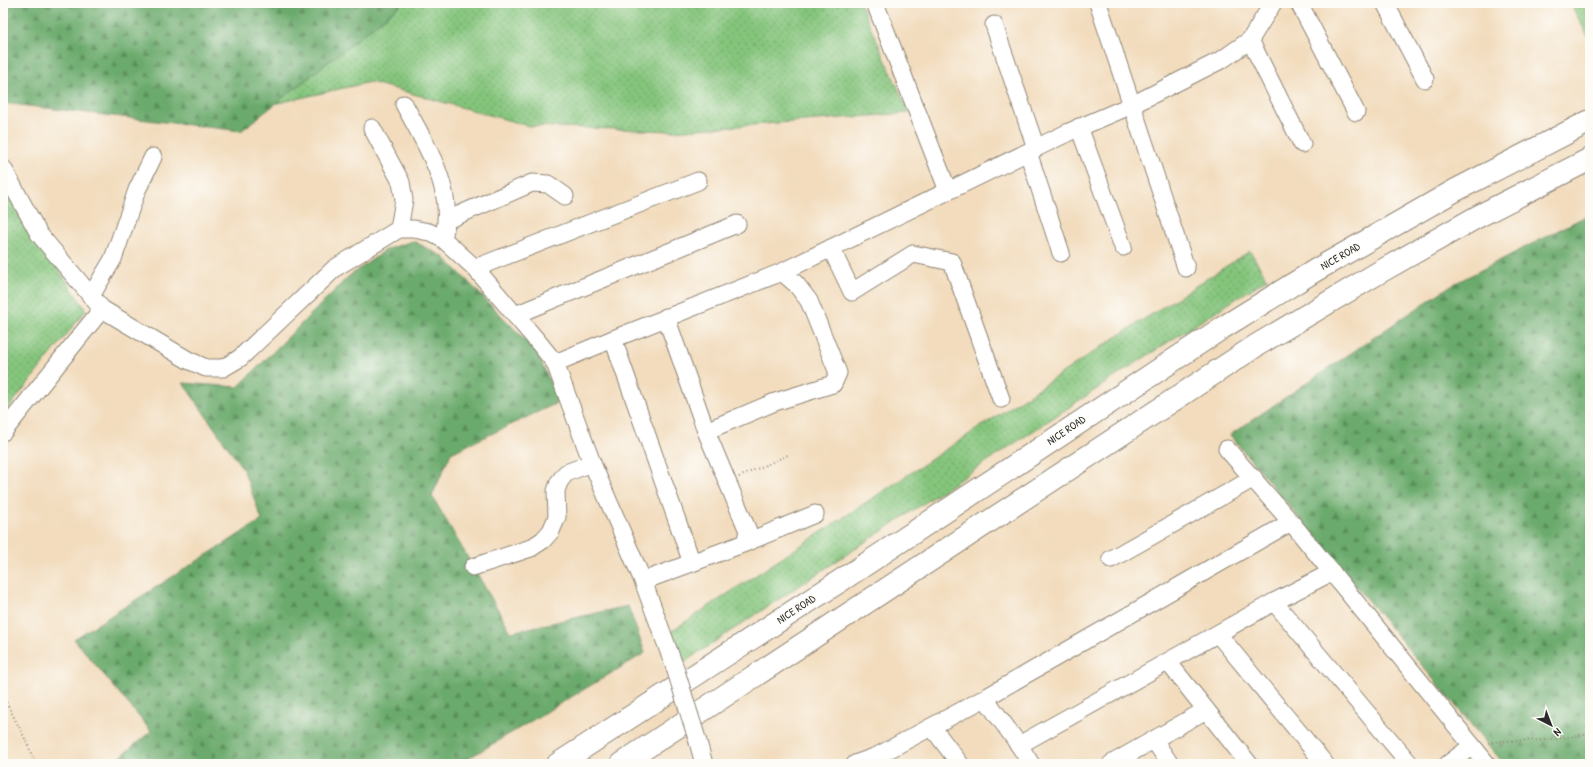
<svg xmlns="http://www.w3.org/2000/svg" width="1593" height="767" viewBox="0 0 1593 767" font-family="'Patrick Hand',sans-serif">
  <defs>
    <pattern id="grass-dots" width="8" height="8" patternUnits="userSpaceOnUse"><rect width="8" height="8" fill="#84c57c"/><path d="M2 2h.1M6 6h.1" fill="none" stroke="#6ca066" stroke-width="1.8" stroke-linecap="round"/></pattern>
    <pattern id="forest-firs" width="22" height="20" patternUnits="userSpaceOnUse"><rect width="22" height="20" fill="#6baa6c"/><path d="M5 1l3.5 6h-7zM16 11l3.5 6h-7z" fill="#588b59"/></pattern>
  </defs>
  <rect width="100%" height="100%" fill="#fdfcf7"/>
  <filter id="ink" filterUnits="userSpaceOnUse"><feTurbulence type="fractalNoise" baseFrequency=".025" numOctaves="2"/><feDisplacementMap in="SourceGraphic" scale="8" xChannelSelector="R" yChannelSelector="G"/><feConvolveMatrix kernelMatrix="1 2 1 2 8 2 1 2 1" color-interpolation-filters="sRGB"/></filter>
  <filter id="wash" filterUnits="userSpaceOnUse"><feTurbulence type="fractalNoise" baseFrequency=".012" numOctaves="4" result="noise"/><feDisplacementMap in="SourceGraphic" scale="16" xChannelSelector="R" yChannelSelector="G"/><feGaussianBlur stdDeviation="0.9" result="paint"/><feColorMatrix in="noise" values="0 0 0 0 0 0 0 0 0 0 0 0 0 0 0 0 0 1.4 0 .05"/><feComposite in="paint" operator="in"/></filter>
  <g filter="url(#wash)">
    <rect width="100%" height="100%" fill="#f2dcbd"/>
    <g fill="url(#grass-dots)" stroke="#587854">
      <path d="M403 3H860L909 113 672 131 529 126 370 82 274 104Z"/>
      <path d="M1570 3H1590V40Z"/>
      <path d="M3 187 86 310 3 415Z"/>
      <path d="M1250 251 1267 279 1148 355 681 664 670 632 1130 328Z"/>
    </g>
    <g fill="url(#forest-firs)" stroke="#4b6a4c">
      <path d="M5 3H403L241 131 3 103V26Z"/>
      <path d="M1590 214V764H1504L1230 435 1450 286Z"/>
      <path d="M413 241 444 257 536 351 559 402 451 453 432 496 511 632 628 606 645 653 459 764H112L151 731 74 639 262 520 243 469 183 383 238 387 348 277 387 249Z"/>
    </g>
  </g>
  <g filter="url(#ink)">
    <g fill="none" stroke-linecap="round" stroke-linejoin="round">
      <defs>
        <g id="minor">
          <path d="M875 3 948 191"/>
          <path d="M1098 3 1186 268"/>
          <path d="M1299 3 1356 112"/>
          <path d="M1385 3 1425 79"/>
          <path d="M994 25 1036 148"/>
          <path d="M1250 40 1302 144"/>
          <path d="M404 104C422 138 450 181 446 221 446 227 444 233 443 239"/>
          <path d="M1079 127 1123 247"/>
          <path d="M372 128 401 182 404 200 399 229"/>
          <path d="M1028 152 1061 253"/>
          <path d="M3 168 39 234 102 309 188 360 206 368H223L240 358 335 268 399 229H414L429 232 443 239 475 268 539 343 555 363 592 463 643 581 675 668"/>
          <path d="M447 220 532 183 548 184 565 196"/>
          <path d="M831 248 852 292 913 254 952 262 1001 399"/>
          <path d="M475 268 698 181"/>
          <path d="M91 296 113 259 137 190 153 157"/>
          <path d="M515 315 737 224"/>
          <path d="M666 317 706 431"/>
          <path d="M613 339 692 563"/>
          <path d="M555 363 613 339 782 272 1069 132 1132 105 1223 59 1250 40 1273 3"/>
          <path d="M3 432 102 309"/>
          <path d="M1227 449 1291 522"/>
          <path d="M745 543 815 514"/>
          <path d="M1111 559 1254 478"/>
          <path d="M473 567 531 548 543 540 551 531 557 517 556 491 559 482 566 473 592 463"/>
          <path d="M1332 572 1274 602 1410 764"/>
          <path d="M643 581 745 543 748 531 706 431 775 402 833 384 838 373 809 301 796 284 782 272"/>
          <path d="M1218 634 1325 764"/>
          <path d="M1168 662 1249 764"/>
          <path d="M985 698 1019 745 1274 602"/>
          <path d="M932 727 960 764"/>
          <path d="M1154 740 1170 764"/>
          <path d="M698 742 704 764"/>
          <path d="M1019 745 1031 764"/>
          <path d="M855 764 877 756 985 698 1291 522 1487 764"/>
          <path d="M1111 764 1206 710"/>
          <path d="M1448 764 1472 746"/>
        </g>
        <g id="highway">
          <path d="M558 764 860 568 1222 328 1316 270 1454 191 1590 121"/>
          <path d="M621 764 1257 345 1378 273 1477 217 1590 159"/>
        </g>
      </defs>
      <use href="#minor" stroke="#8e8474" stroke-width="19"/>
      <use href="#highway" stroke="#8e8474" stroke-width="24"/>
      <g stroke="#8e8474" stroke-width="2" stroke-dasharray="1 3" stroke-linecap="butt">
        <path d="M739 477 790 454"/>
        <path d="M3 695C13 718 28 740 35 764"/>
        <path d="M1488 743 1502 741 1547 740 1590 734"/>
      </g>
      <use href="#minor" stroke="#fff" stroke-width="17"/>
      <use href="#highway" stroke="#fff" stroke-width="22"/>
      <defs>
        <path id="minor-bridge" d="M675 668 698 742"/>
      </defs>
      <use href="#minor-bridge" stroke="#8e8474" stroke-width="19" stroke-linecap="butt"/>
      <use href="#minor-bridge" stroke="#fff" stroke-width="17"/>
    </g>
  </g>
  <g text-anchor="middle" stroke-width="3" stroke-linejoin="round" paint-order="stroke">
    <g font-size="11" fill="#2b2b2b" stroke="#fdfcf7">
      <text transform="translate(1340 256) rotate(-30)" y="4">NICE ROAD</text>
      <text transform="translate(1066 430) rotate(-34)" y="4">NICE ROAD</text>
      <text transform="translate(796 609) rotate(-33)" y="4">NICE ROAD</text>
    </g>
  </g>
  <rect width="1593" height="767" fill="none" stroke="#fdfcf7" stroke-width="16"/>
  <g transform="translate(1551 725) rotate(138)" stroke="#fdfcf7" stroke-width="3" paint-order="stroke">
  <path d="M0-3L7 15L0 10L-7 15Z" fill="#2b2b2b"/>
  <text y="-6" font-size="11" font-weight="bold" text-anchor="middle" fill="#2b2b2b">N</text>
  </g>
</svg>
